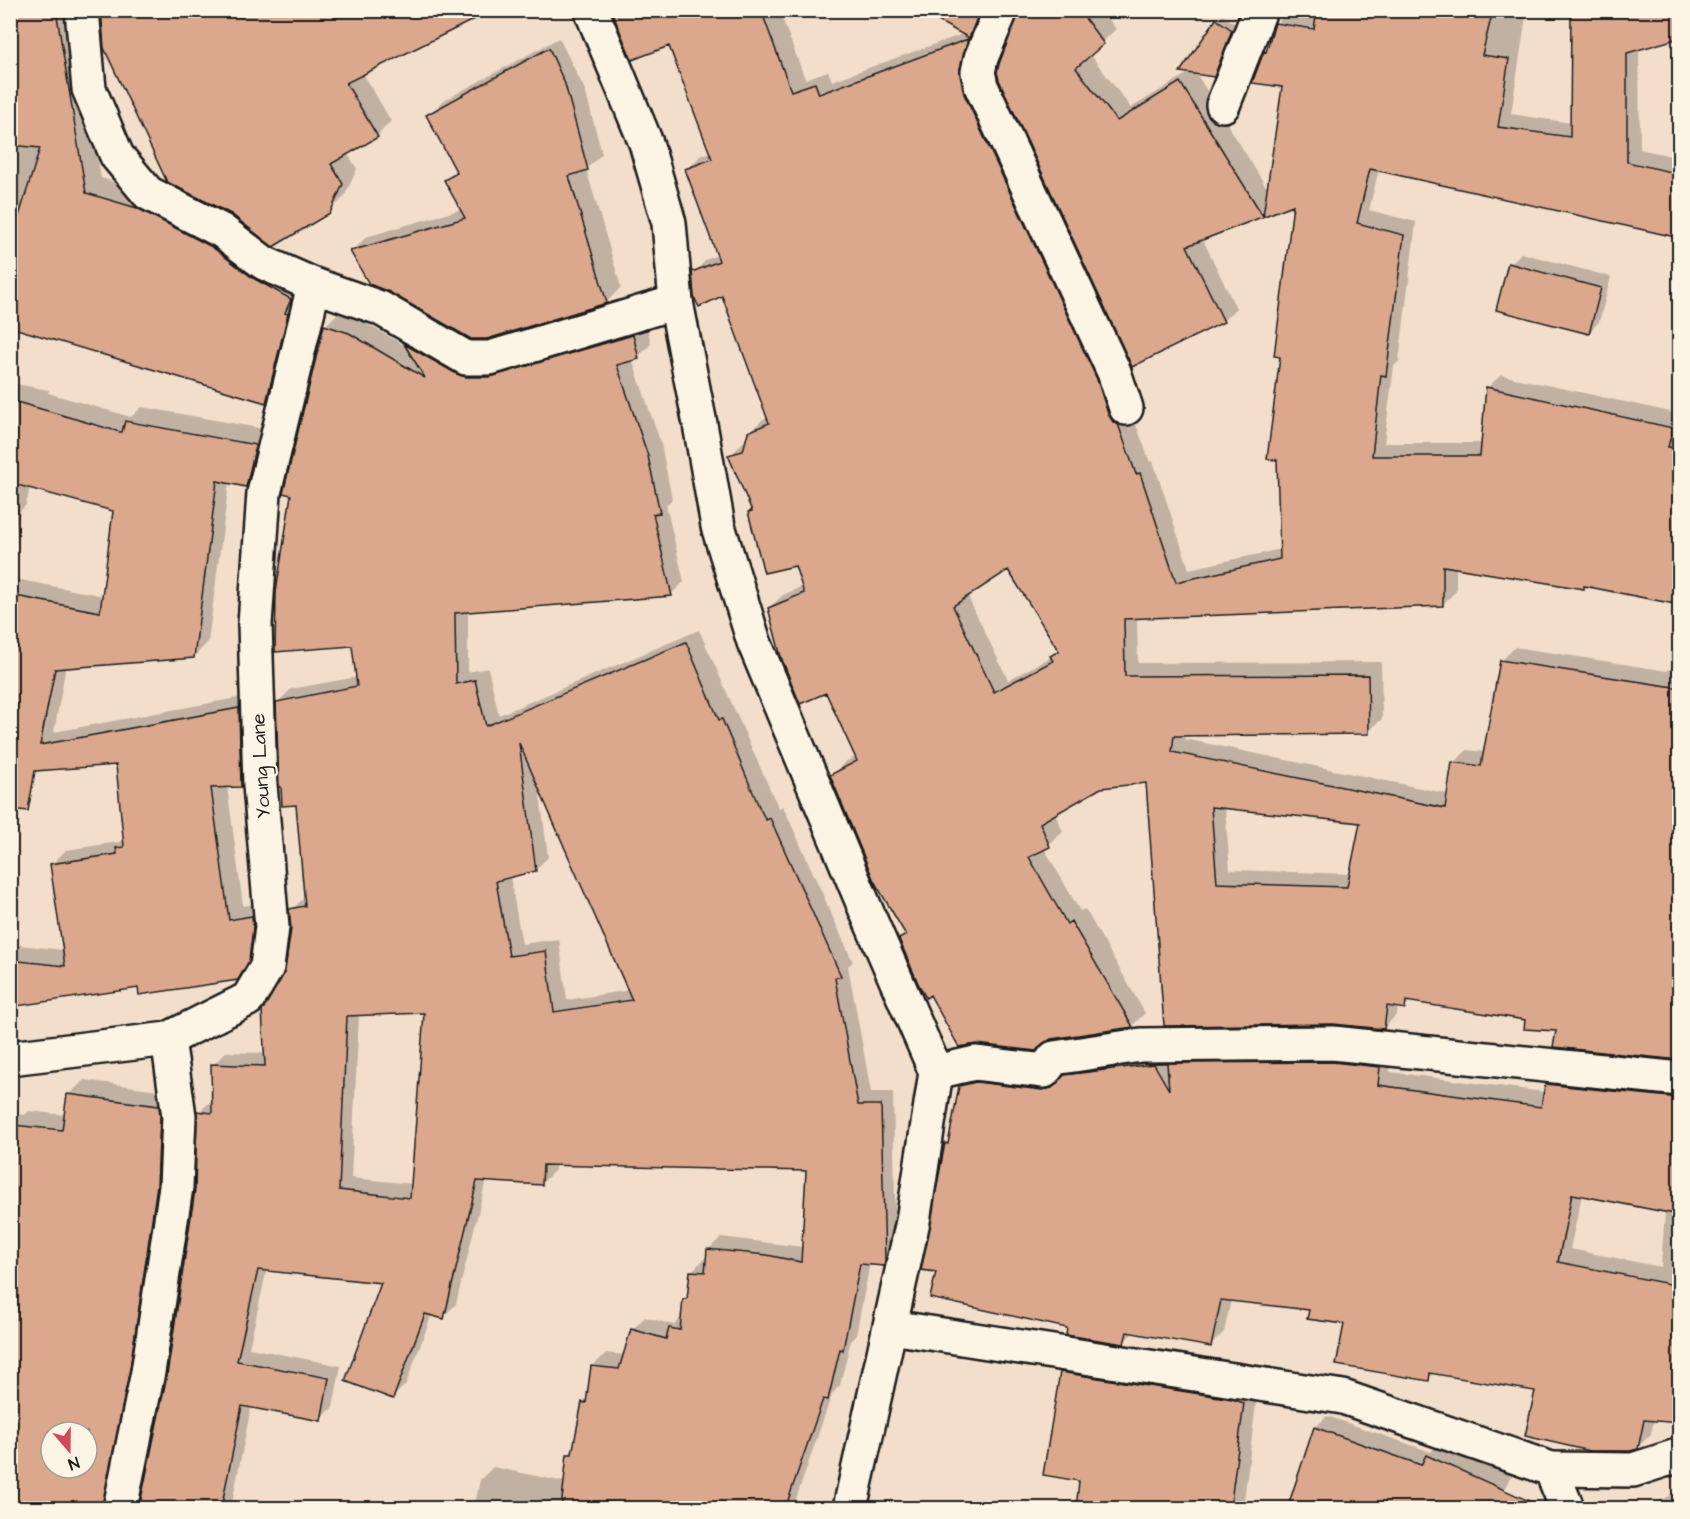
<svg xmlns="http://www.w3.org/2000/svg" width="1690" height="1519" viewBox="0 0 1690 1519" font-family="'Architects Daughter',sans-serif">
  <rect width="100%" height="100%" fill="#f2decb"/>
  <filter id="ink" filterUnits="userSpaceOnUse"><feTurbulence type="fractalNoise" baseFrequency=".0167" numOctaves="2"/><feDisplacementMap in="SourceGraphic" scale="12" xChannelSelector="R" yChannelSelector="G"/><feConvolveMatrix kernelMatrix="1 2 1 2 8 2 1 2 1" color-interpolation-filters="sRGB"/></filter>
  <g filter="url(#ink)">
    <g fill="#0003" fill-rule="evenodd">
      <path d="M10 10H73L101 178 153 194 305 284 281 386 266 401 10 299Z"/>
      <path d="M102 10 363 73 391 121 377 136 348 154 357 169 344 197 329 212Z"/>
      <path d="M614 10H779L805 79 828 71 832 81 963 34 921 10H987L972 54 1131 411 1150 462 1153 461 1189 569 1282 549 1281 356 1294 202 1202 238 1236 308 1223 321 1021 10H1105L1103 12 1116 29 1090 54 1131 108 1190 72 1217 20 1222 15 1236 24 1219 70 1213 75 1196 73 1268 190 1284 86 1265 52 1268 49 1276 24 1290 10 1318 15 1319 10H1527L1511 114 1571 123 1573 10 1639 48 1640 149 1680 158V236L1379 169 1369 210 1416 222 1399 361 1394 366 1384 443H1482L1487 388 1501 375 1680 414V604L1586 584 1583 587 1456 567V591L1442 605 1137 617 1138 663 1381 662 1382 719 1368 732 1185 735V739L1449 794 1454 763 1467 750 1485 752 1501 661 1515 647 1667 671 1669 669 1680 671V1059L1558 1029 1527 1019 1411 1001 1404 1007 1398 1006 1397 1014 1384 1028 1333 1023 1165 1024 1147 781 1101 787 1055 813 1063 832 1044 848 1080 911 1085 909 1145 1013 1132 1026 901 939 906 934 832 776 845 762 857 756 827 691 769 608 783 595 803 586 796 564 750 512 753 509 730 456 743 442 747 441 749 433 763 419 768 417 723 294 694 273 707 259 718 255 687 170 700 156 711 152 670 44ZM1008 568 1059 649 1053 656 1008 680 967 595ZM1225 807 1362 821 1351 874 1230 870Z"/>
      <path d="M559 38 585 90 602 154 586 169 621 287 607 302 352 252 366 237 462 209 446 180 457 170 428 116 443 101Z"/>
      <path d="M1521 253 1611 277 1599 322 1588 333 1510 264Z"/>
      <path d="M338 313 362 321 409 348 406 344 418 332 470 362 646 323 651 344 638 357 632 359 661 444 672 499 666 505 684 582 671 594 468 610V672L488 668 499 715 699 630 773 796 779 808 783 806 853 962 848 966 871 1092H893L896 1252 883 1265 870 1263 856 1335 851 1340 840 1385 832 1394 793 1508H474L480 1480 493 1467 565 1482 569 1454 574 1449 583 1403 589 1397 593 1366 606 1353 625 1355 632 1330 645 1317 674 1325 683 1316 684 1299 689 1295 692 1271 705 1258 708 1259V1250L721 1237 803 1247 808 1170 555 1164V1170L542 1183 486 1180 456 1304 443 1317 432 1314 406 1384 393 1397 383 1282 267 1269 249 1348 341 1366 333 1407 320 1420 251 1407 232 1503 268 1508H147L196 1190 199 1112 213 1099V1065L226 1052 266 1053 287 970 292 929 291 910 306 896 297 803 278 702 291 689 357 677 325 326ZM539 787 630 990 567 1000 559 939 522 944 510 876 535 870 548 857ZM425 1011 413 1184 351 1178 359 1014Z"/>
      <path d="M10 383 49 390 48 393 131 417 142 407 270 430 260 470 246 485 229 482 208 642 194 657 66 666 54 732 253 695 255 771 241 786H227L243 906 266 902 252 963 237 978 139 987 10 1006V944L64 950 51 865 66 850 125 841 117 764 30 770 10 727V578L104 596 115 510 30 487 26 505 20 511 10 561Z"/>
      <path d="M1392 1054 1390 1072 1545 1092 1547 1085 1560 1071 1680 1084V1421L1654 1419 1651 1434 1637 1448 1537 1390 1435 1372 1428 1379 1346 1323 1310 1308 1231 1300 1224 1332 1211 1345 1134 1332 1123 1342 1069 1327 938 1271 947 1144 950 1141 960 1087 974 1073 1057 1077 1067 1075 1079 1063ZM1582 1195 1665 1211 1661 1267 1570 1249Z"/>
      <path d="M84 1080 173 1092 152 1301 137 1316 94 1508H10V1114L25 1115 29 1111 66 1115 69 1095ZM51 1432H87V1468H51Z"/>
      <path d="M1076 1358 1258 1388 1243 1508H1077L1081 1480 1061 1373Z"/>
      <path d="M1327 1416 1431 1452 1439 1443 1511 1475 1496 1508 1315 1428Z"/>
      <path d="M1680 1490V1508H1647Z"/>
    </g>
    <g fill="#dba88e" stroke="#1c1c1c" stroke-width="1.5" fill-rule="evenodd">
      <path d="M10 10H56L86 193 137 208 212 247 253 278 291 299 285 313 288 314 266 403 10 327V245L40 148 10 145Z"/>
      <path d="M101 10H493L346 83 378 137 331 164 343 184 330 213 273 247 231 214 167 182 104 48Z"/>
      <path d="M611 10H761L791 91 815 83 819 94 968 39 960 69 964 94 1097 379 1108 414 1113 422 1118 424 1136 474 1140 473 1176 582 1280 559 1277 460 1267 459 1280 357 1274 356 1293 205 1187 246 1224 322 1132 367 999 80 997 72 999 64 1019 10H1079L1104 44 1076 68 1117 121 1180 82 1263 216 1282 87 1252 83 1264 51 1266 52 1275 23 1314 29 1317 10H1493L1482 55 1509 59 1498 127 1570 137 1571 10H1680V38L1627 53V162L1680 174V238L1370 169 1357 223 1404 235 1386 376 1381 375 1372 456H1480L1486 387 1673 428 1668 447 1680 448V605L1584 586V589L1443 566V606L1124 619 1125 676 1368 675 1369 734 1174 736 1172 752 1445 808 1452 762 1481 766 1500 660 1680 688V1060L1553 1047 1556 1031 1524 1029 1525 1020 1406 1001 1405 1009 1387 1006 1384 1029 1333 1024 1164 1026 1146 783 1101 788 1040 823 1050 847 1029 857 1067 924 1071 921 1133 1027 1051 1039 1040 1046 1036 1051 977 1044 959 1047 930 995 926 998 918 983 899 939 906 935 874 881 830 775 857 761 826 693 800 704 781 657 768 608 804 593 795 566 764 573 748 512 752 511 728 455 743 451 748 432 769 423 722 296 699 307 694 297 692 272 719 261 685 169 712 159 669 46 632 60ZM1008 570 1059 651 1050 656 1053 661 994 692 953 606ZM1211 807 1360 823 1347 887 1217 883Z"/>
      <path d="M918 10H980L969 38Z"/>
      <path d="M1216 19 1232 30 1214 77 1180 72Z"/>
      <path d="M549 48 565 84 588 170 569 176 607 303 487 339H471L389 292 369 284 350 251 465 218 444 180 457 173 426 115Z"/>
      <path d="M1508 263 1601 288 1589 334 1496 310Z"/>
      <path d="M324 325 349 333 425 378 404 344 457 374 466 377H490L633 335 639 359 617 365 648 456 660 513 653 514 672 596 455 613 456 684 475 680 486 726 686 642 719 720 722 719 760 809 766 820 770 818 841 976 835 978 858 1105H881L885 1261 884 1266 860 1264 843 1350 840 1349 828 1400 823 1399 785 1509H561L567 1454H572L582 1402 586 1403 591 1366 619 1369 631 1329 666 1339 669 1328 680 1330 683 1299H687L690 1271 705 1272 707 1249 767 1255 801 1262 806 1171 543 1165 542 1185 477 1181 444 1319 425 1314 393 1399 345 1381 381 1283 258 1270 237 1361 329 1378 321 1421 242 1406 221 1509H139L167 1375 195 1190 197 1111 212 1113 211 1064 265 1066 262 1010 285 970 291 929 289 909 305 906 296 805 282 806 281 787H279L276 702 357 686 352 646 275 652 276 592 291 495 283 493ZM519 743 566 851 632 1000 554 1012 546 951 509 956 496 881 536 871ZM424 1013 410 1198 339 1190 347 1016Z"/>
      <path d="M10 400 120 432H122L125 421 256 445 246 487 217 481 194 658 55 669 40 745 239 708 241 787 211 788 229 920 252 916 253 927 249 961 238 980 139 995 138 988 10 1007V960L65 966 50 864 117 854 116 848 124 847 116 765 35 771 28 811 10 809V595L100 612 113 511 10 483Z"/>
      <path d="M1332 1062 1380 1067 1378 1085 1541 1107 1545 1084 1680 1098V1215L1572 1194 1558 1262 1680 1286V1423L1644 1420 1638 1449 1630 1451H1590L1525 1436 1535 1391 1430 1373 1429 1381 1336 1365 1344 1324 1307 1319 1309 1310 1221 1300 1211 1347 1127 1332 1124 1344 1066 1335 1067 1328 930 1298 936 1272 921 1270 945 1143 948 1144 959 1086 976 1082 1042 1090 1052 1088 1064 1075 1154 1064 1169 1090 1167 1063Z"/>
      <path d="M67 1094 159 1106 160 1117 157 1185 130 1369 102 1509H10V1142L13 1125 62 1130ZM51 1432H87V1468H51Z"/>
      <path d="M1060 1372 1232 1399 1244 1403 1230 1509H1076L1079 1481 1043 1475Z"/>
      <path d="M1314 1427 1421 1465 1426 1455 1547 1509H1287Z"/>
    </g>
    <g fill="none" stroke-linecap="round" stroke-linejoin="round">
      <defs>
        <g id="street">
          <path d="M82 10 89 89 117 156 148 193 222 231 264 263 314 285 380 308 466 358H490L676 302"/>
          <path d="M591 10 646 143 669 223 676 302 700 424 718 526 754 642 868 915 936 1072 913 1221 850 1508"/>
          <path d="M1001 10 981 58 978 72 981 86 1114 372 1126 408"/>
          <path d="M1223 105 1260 10"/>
          <path d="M10 1058 168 1039 248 999 267 967 272 927 260 785 255 624 264 493 314 285"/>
          <path d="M936 1072 975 1063 1044 1071 1054 1058 1141 1045 1333 1043 1680 1079"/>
          <path d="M891 1327 1343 1397 1551 1469 1567 1508"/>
          <path d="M1551 1469 1633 1470 1680 1455"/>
          <path d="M120 1508 148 1372 176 1187 179 1116 168 1039"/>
        </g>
      </defs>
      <use href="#street" stroke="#1c1c1c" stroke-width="38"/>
      <use href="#street" stroke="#fcf5e5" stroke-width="33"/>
    </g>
  </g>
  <g text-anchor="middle" stroke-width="4.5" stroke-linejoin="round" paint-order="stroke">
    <g font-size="20" fill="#1c1c1c" stroke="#fcf5e5">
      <text transform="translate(260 766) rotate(-93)" y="7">Young Lane</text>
    </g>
  </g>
  <rect width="1690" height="1519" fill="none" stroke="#fcf5e5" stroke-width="36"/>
  <rect x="18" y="18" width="1654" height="1483" fill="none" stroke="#1c1c1c" stroke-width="2" filter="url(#ink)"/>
  <g transform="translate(69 1450) rotate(160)"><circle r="28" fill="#fcf5e5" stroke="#a29e95" stroke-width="1.5"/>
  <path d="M0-4.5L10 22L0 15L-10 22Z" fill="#d1495b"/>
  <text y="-9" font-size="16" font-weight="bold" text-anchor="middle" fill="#1c1c1c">N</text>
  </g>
</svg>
